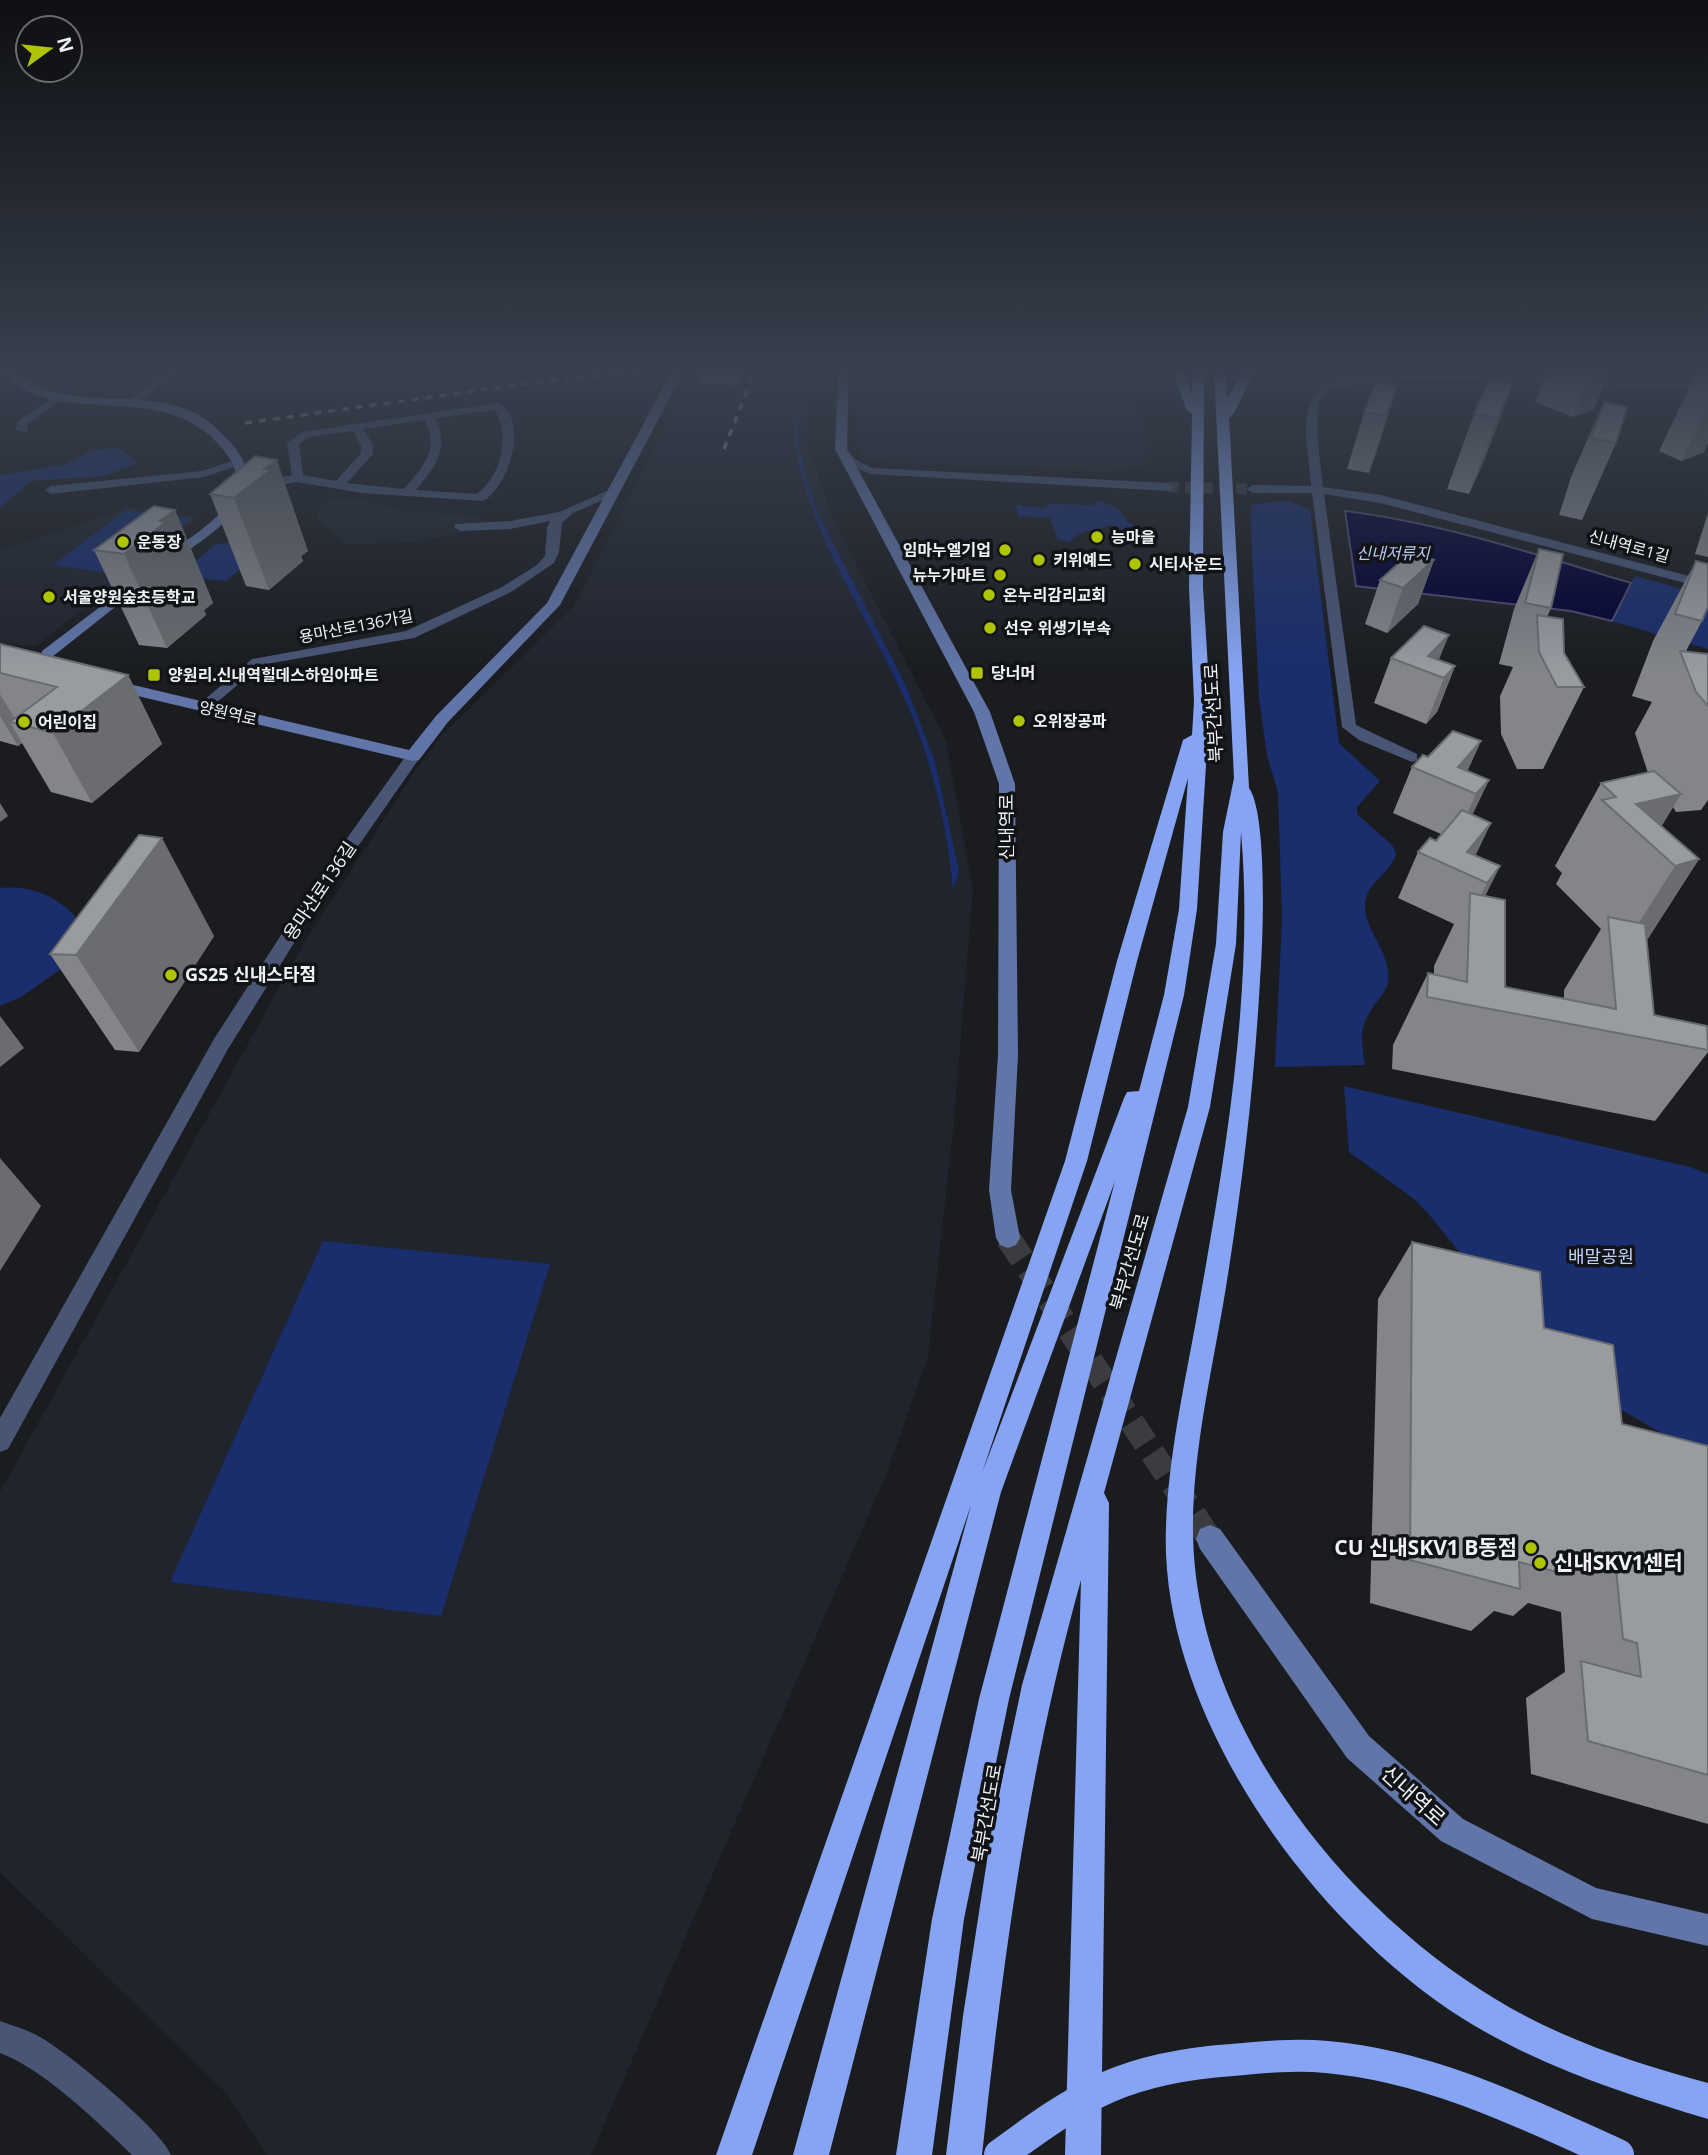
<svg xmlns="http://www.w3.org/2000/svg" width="1708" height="2155" viewBox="0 0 1708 2155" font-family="'Open Sans','Noto Sans KR',sans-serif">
  <rect width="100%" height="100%" fill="#1a1c20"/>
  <g fill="#20242d">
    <path d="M695 371H815L807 400 809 450 833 519 946 741 973 890 954 1121 928 1356 888 1470 591 2155H267L227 2094 0 1872V1492L302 946 419 765 444 733 574 606Z"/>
    <path d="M851 371H1125L1153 462 1111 472 874 462 859 454 857 419 850 397Z"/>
    <path d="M339 499 378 503 411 513 466 514 505 526 413 542 346 544 316 519 322 505Z"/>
    <path d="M129 507 199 517 36 646 0 644V551Z"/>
  </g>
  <g fill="#1a2d6c">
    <path d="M796 413 799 449 816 509 905 684 935 762 959 871 953 890C947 818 928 745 896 680 855 594 795 512 793 414Z"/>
    <path d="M119 448 138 463 104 476 31 481 0 508V475L66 464 92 450Z"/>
    <path d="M1098 501 1116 507 1129 523 1142 527C1125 533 1129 538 1111 525L1079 534 1069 542 1058 539 1050 518 1018 516 1016 505 1044 508 1050 504 1093 505Z"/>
    <path d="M1288 501 1310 509 1339 743 1380 781 1357 807V814L1392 845 1396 853C1392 875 1364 881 1365 908 1367 935 1395 957 1387 986 1385 992 1379 999 1375 1004 1358 1029 1361 1037 1365 1065L1275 1067 1282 919 1278 792 1267 756 1259 698 1250 511 1252 504Z"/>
    <path d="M126 510 191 519 121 575 53 565Z"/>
    <path d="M231 542 262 552 226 581 184 577 182 573 214 545Z"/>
    <path d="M1635 576 1708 596V649L1612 621Z"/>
    <path d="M0 888C32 885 58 896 78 920L65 966 21 997 0 1006Z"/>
    <path d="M1344 1086 1690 1167 1708 1174V1460L1582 1387 1536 1347 1427 1212 1414 1199 1349 1152Z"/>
    <path d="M323 1241 550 1264 441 1616 170 1582Z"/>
  </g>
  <path fill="#020133" stroke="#49496d" stroke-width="2" d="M1345 511C1443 523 1537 555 1631 583L1612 621 1571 611 1356 586Z"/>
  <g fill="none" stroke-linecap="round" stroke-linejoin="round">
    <path stroke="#3a3c40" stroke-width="11" stroke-dasharray="11 6" stroke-linecap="butt" d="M1168 487 1253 489"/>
    <path stroke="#3a3c40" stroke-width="25" stroke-dasharray="25 12" stroke-linecap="butt" d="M1008 1238 1210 1539"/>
    <g fill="#485575" fill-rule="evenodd">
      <path d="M12 371V375L0 379V372Z"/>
      <path d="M168 371H179L134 406H126V402Z"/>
      <path d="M1395 373 1708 384V390C1653 388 1352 368 1324 393 1311 405 1321 468 1323 487L1381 495 1708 581V589L1380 503 1324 494 1356 725 1417 754V760L1412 762 1359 740 1342 727 1312 493H1253L1247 489 1253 485 1311 486C1309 450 1292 395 1335 379 1352 373 1376 375 1395 373Z"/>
      <path d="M60 393 69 395 27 424 28 433 15 429 19 420Z"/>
      <path d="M498 403C530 419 509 487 483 501L362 493 298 482 258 488 252 484 292 475 287 443 302 432ZM495 410C510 436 502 475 477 494L416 490C436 466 450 448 435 418ZM425 420C440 449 423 467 404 489L347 483 373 454V445L363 429ZM353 431 361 445V453L336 481 303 475 299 444 309 437Z"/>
      <path d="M837 447H845L856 460 872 468 1168 483 1174 487 1168 491 870 474 848 464 835 449Z"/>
      <path d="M239 459 243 460V464L204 477 51 494 45 490 51 486 202 471Z"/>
      <path d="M607 491 617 494 573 513 562 523 559 552 554 563 511 592 414 638 261 665 208 710H198L196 707 252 659 406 631 502 587 537 565 545 556 547 528 550 521 510 529 460 531 454 527 456 524 510 521 559 512Z"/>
      <path d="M413 751 421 756 322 898 228 1049 8 1449 0 1452V1418L214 1039 310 890 408 753Z"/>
      <path d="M0 2021C13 2026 28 2030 40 2037 67 2052 161 2129 171 2155H132C98 2122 43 2069 0 2053Z"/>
    </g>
    <g fill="#6175a8" fill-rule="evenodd">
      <path d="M1 371H13C64 416 146 383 202 417 213 424 221 433 230 442 271 487 232 520 193 547 184 554 173 566 161 563V557C189 538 257 502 230 459 172 369 57 436 1 371Z"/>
      <path d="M672 371H684L560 605 448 722 419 760 413 761 108 689 100 684 108 679 409 750 436 716 547 603Z"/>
      <path d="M838 371H849L847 449 990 712 1015 784 1018 1055 1011 1190 1020 1238 1016 1245 1008 1248 1000 1245 996 1238 989 1190 998 1055 999 784 974 712 835 449Z"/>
      <path d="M138 578 145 582 143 585 52 657H42V651Z"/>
      <path d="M1210 1525 1220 1529 1369 1736 1463 1819 1596 1888 1708 1914V1946L1592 1919 1441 1841 1347 1758 1200 1549 1196 1539 1200 1529Z"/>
    </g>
    <g fill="#86a4f3" fill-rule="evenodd">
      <path d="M1173 371H1183L1192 393V371H1204L1203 587 1210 701 1197 909 1184 995 1009 1699 964 1919 932 2155H896L932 1919 979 1699 1115 1181 1001 1492 829 2155H793L971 1505 752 2155H716L1065 1161 1117 961 1183 740 1192 735 1194 701 1189 587 1192 414 1187 411ZM1188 778 1179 909 1164 995 1139 1091 1127 1092 1124 1098 982 1473 1087 1161 1137 961Z"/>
      <path d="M1214 371H1226L1227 399 1244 371H1255C1247 382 1237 414 1229 418L1249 788C1268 815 1263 944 1260 981 1254 1086 1242 1189 1225 1293 1212 1372 1192 1453 1193 1533 1195 1722 1342 1907 1497 2000 1563 2040 1635 2063 1708 2083V2119C1628 2095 1548 2069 1475 2026 1317 1932 1158 1716 1166 1526 1169 1447 1188 1370 1201 1293 1227 1147 1254 980 1241 832L1236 944 1210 1107 1104 1493 1109 1503 1101 2155H1065L1081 1580C1028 1770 1003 1959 982 2155H946L963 2016 992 1828 1022 1685 1188 1107 1216 944 1223 832 1234 778Z"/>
    </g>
    <g stroke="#95979b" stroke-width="3.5" stroke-dasharray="7 7" stroke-linecap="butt">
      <path d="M245 423 524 384 645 371"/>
      <path d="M724 449 755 371"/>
    </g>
    <path stroke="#86a4f3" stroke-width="32" d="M1000 2155C1034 2130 1069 2104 1108 2087 1147 2070 1189 2063 1232 2060 1263 2057 1296 2054 1327 2057 1430 2066 1525 2113 1618 2155"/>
  </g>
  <g fill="#83858a">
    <path d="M696 371H743L738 385 698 383Z"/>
    <path d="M1548 371H1610L1594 409 1573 417 1535 402Z"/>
    <path d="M1708 372V443L1704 452 1681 461 1659 451 1694 378Z"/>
    <path d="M1513 384 1485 458 1469 494 1447 489 1474 414Z"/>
    <path d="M1397 386 1380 441 1369 473 1347 469 1364 413Z"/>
    <path d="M1604 402 1616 443 1582 520 1559 515 1571 477Z"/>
    <path d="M255 456 308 551 301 556 303 561 269 590 246 586 210 494Z"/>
    <path d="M175 510 213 603 204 610 206 615 167 648 139 645 94 550Z"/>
    <path d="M1708 513V557L1695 554Z"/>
    <path d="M1539 549 1551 608 1547 617 1564 653 1584 687 1543 769H1517L1501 734 1500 696 1513 667 1499 664 1514 609Z"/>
    <path d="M1434 560 1418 604 1387 633 1365 624 1380 580Z"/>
    <path d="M1696 561 1702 621 1686 651 1708 654V800L1701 810 1676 812 1673 807 1661 826 1699 859 1647 940 1654 1015 1708 1038V1052L1655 1121 1392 1069 1393 1045 1428 973 1434 974V966L1454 924 1398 898 1418 852 1436 841 1441 834 1393 813 1412 767 1428 757 1481 741 1467 771 1489 780 1472 815 1491 823 1475 855 1500 866 1485 896 1505 987 1564 999V990L1601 929 1556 884 1562 873 1555 866 1601 783 1648 773 1635 733 1652 702 1632 696 1653 641Z"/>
    <path d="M0 644 128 675 162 744 92 803 51 792 22 743 18 746 0 741Z"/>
    <path d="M1391 658 1439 660 1455 666 1437 712 1426 724 1374 703Z"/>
    <path d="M214 936 139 1052 115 1050 50 954Z"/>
    <path d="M1412 1242 1544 1328 1622 1424 1708 1446V1824L1531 1774 1526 1698 1565 1672 1561 1612 1528 1603 1513 1616 1494 1611 1471 1631 1370 1603 1378 1299Z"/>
  </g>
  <g fill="#6a6c70">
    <path d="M737 371H743L738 385Z"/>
    <path d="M1592 371H1610L1594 409 1573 417Z"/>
    <path d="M1513 384 1485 458 1469 494 1497 418Z"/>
    <path d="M1397 386 1380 441 1369 473 1386 416Z"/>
    <path d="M1708 405V443L1704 452 1681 461Z"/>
    <path d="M277 460 308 551 301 556 303 561 269 590 234 498 264 469Z"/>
    <path d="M175 510 213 603 204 610 206 615 167 648 124 554 160 521Z"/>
    <path d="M1434 560 1418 604 1387 633 1403 588Z"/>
    <path d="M1449 635 1433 674 1428 656Z"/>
    <path d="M1455 666 1437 712 1426 724 1444 678Z"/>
    <path d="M128 675 162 744 92 803 53 733Z"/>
    <path d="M0 694 18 724 10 722 22 743 18 746 0 716Z"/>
    <path d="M1481 741 1460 788 1458 767Z"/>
    <path d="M1489 780 1467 826 1455 840 1476 794Z"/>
    <path d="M1681 794 1651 844 1636 804Z"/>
    <path d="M0 803 8 816 0 822Z"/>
    <path d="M1491 823 1469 869 1467 852Z"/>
    <path d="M162 838 214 936 139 1052 76 955Z"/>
    <path d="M1699 859 1645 943 1622 949 1675 866Z"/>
    <path d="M1500 866 1477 912 1469 919 1487 883Z"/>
    <path d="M0 1016 24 1048 0 1067Z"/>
    <path d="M0 1158 41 1206 0 1271Z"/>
  </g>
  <g fill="#989ba0" stroke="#6a6c70" stroke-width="2">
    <path d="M1708 372V383L1694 378Z"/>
    <path d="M1490 379 1513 384 1497 418 1474 414Z"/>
    <path d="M1376 382 1397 386 1386 416 1364 413Z"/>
    <path d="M1604 402 1627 407 1616 443 1591 438Z"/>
    <path d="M255 456 277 460 264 469 271 470 234 498 210 494Z"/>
    <path d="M154 506 175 510 160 521 166 522 124 554 94 550Z"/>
    <path d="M1539 549 1563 554 1551 608 1525 603Z"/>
    <path d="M1411 552 1434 560 1403 588 1380 580Z"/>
    <path d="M1696 561 1708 564V606L1702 621 1675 614Z"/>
    <path d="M1537 615 1563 619 1564 653 1584 687H1557L1539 652Z"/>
    <path d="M1424 626 1449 635 1428 656 1455 666 1444 678 1391 658Z"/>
    <path d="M0 644 128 675 53 733 10 722 57 687 0 673Z"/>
    <path d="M1680 651 1708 654V706L1696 692Z"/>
    <path d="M1453 731 1481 741 1458 767 1489 780 1476 794 1412 767 1423 755 1428 757Z"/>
    <path d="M1654 771 1681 794 1636 804 1699 859 1675 866 1602 800 1616 797 1601 783Z"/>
    <path d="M1462 810 1491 823 1467 852 1500 866 1487 883 1418 852 1430 838 1436 841Z"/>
    <path d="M139 835 162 838 76 955 50 954Z"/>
    <path d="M1470 893 1505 900V987L1616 1009 1608 917 1645 924 1654 1015 1707 1026 1708 1050 1427 997 1428 973 1467 982Z"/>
    <path d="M1412 1242 1540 1272 1544 1328 1613 1345 1622 1424 1708 1446V1775L1588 1741 1581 1661 1641 1677 1637 1643 1623 1639 1616 1569 1563 1556 1564 1574 1519 1562 1520 1589 1410 1560Z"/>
  </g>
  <linearGradient id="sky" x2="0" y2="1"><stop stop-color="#0e0f12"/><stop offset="0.55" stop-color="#38404e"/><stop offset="1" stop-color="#38404e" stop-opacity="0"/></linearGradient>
  <rect width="1708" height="672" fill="url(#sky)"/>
  <g fill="#afc504" stroke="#111317" stroke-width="2.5">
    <circle cx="1097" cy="537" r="7"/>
    <circle cx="123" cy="542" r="7"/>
    <circle cx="1005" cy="550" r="7"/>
    <circle cx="1039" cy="560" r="7"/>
    <circle cx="1135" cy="564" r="7"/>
    <circle cx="1000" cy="575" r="7"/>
    <circle cx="989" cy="595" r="7"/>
    <circle cx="49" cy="597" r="7"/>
    <circle cx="990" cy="628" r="7"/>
    <rect x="970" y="666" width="14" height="14" rx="3.5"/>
    <rect x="147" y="668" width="14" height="14" rx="3.5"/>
    <circle cx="1019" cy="721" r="7"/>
    <circle cx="24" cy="722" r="7"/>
    <circle cx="171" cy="975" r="7"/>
    <circle cx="1531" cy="1548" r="7"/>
    <circle cx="1540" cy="1563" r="7"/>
  </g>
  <g text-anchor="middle" stroke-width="7" stroke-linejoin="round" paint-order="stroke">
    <g font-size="16" font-weight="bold" fill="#eff1f4" stroke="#111317" text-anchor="start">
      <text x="1111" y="543">능마을</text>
      <text x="137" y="548">운동장</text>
      <text x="991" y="556" text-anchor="end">임마누엘기업</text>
      <text x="1053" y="566">키위예드</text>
      <text x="1149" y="570">시티사운드</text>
      <text x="986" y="581" text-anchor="end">뉴누가마트</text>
      <text x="1003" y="601">온누리감리교회</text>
      <text x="63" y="603">서울양원숲초등학교</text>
      <text x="1004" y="634">선우 위생기부속</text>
      <text x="991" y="679">당너머</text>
      <text x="168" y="681">양원리.신내역힐데스하임아파트</text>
      <text x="1033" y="727">오위장공파</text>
      <text x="38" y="728">어린이집</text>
    </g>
    <g font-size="16" fill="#eff1f4" stroke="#111317">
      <text transform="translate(1629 546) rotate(15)" y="6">신내역로1길</text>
      <text transform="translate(356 626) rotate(-11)" y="6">용마산로136가길</text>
      <text transform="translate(228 713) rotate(13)" y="6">양원역로</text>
    </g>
    <g font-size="16" font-style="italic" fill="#b9caf3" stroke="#111317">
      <text x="1393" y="559">신내저류지</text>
    </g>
    <g font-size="18" fill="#eff1f4" stroke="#111317">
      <text transform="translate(1214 713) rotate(-93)" y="6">북부간선도로</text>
      <text transform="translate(1007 827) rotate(-90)" y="6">신내역로</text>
      <text transform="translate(320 891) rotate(-56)" y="6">용마산로136길</text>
      <text transform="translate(1130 1262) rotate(-74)" y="6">북부간선도로</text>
      <text transform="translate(987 1813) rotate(-80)" y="6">북부간선도로</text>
    </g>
    <g font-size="18" font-weight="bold" fill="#eff1f4" stroke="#111317" text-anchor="start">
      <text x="185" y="981">GS25 신내스타점</text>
    </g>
    <g font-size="18" fill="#c0d1fb" stroke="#111317">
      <text x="1601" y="1263">배말공원</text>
    </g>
    <g font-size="21" font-weight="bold" fill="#eff1f4" stroke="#111317" text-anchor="end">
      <text x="1517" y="1555">CU 신내SKV1 B동점</text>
      <text x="1554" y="1570" text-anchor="start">신내SKV1센터</text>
    </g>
    <g font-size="21" fill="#eff1f4" stroke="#111317">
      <text transform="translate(1413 1796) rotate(42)" y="7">신내역로</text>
    </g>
  </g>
  <g transform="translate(49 49) rotate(75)"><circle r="33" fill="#111317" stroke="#6a6c6f" stroke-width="2"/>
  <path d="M0-5L12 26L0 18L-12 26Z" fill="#afc504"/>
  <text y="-10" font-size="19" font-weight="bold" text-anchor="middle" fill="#eff1f4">N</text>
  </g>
</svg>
